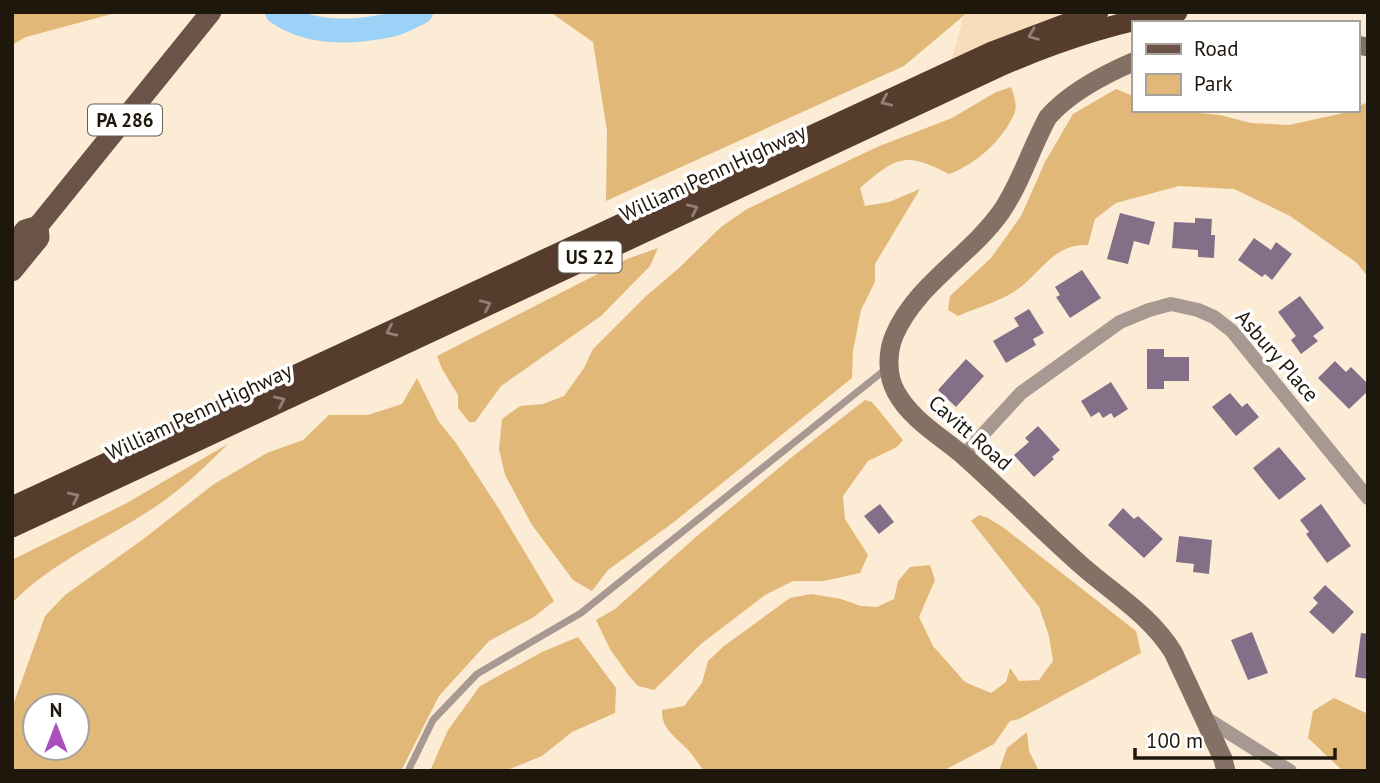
<svg xmlns="http://www.w3.org/2000/svg" width="1380" height="783" viewBox="0 0 1380 783" font-family="'PT Sans',sans-serif">
  <rect width="100%" height="100%" fill="#fcecd5"/>
  <path fill="#f6deba" d="M968 12H1098L948 72 963 18Z"/>
  <g fill="#e1b878" fill-rule="evenodd">
    <path d="M12 12H119L26 37 12 45Z"/>
    <path d="M550 12H968L904 66 606 201 607 131 593 42Z"/>
    <path d="M1011 87C1014 95 1018 106 1014 114 1003 140 975 165 949 174 904 151 897 157 860 188L865 206 889 202 920 189 875 264V282L861 310 853 351 852 378 674 522 608 570 592 591 573 580 532 525 505 475 499 449 502 419 520 406 543 404 564 396 584 368 593 349 645 297 679 268 721 227 747 209 877 147 952 118 996 92Z"/>
    <path d="M1116 89 1133 96V110H1170L1220 115 1251 123 1289 125 1357 110V107L1368 102V277L1357 263 1290 216 1234 189 1179 186 1116 203 1095 219 1088 245C1053 243 1040 275 1015 291 998 302 976 308 958 316L948 310 950 296 991 258 1021 216 1045 162 1073 114Z"/>
    <path d="M658 248 650 266 601 316 501 386 475 422H469L458 408V395L442 369 437 356 627 259Z"/>
    <path d="M417 378 439 422 456 443 499 509 554 601 534 617 489 641 439 696 401 771H12V708L45 616 65 595 142 540 214 484 267 453 303 440 329 415H368L402 404ZM35 706H77V748H35Z"/>
    <path d="M865 400 872 402 903 440 897 447 868 461 843 496 845 519 868 555 860 573 824 581H793L765 595 701 644 654 690 638 686 629 676 610 649 596 620 615 609 697 536 797 453Z"/>
    <path d="M228 444C205 467 182 489 155 507 107 539 52 562 12 603V560L125 504Z"/>
    <path d="M979 515 988 518 1004 528 1136 631 1141 653 1019 719 1010 721 994 744 943 771H704C699 765 695 758 690 752 678 738 661 730 662 710L684 706 702 683 708 661 724 646 790 598 811 594 841 599 861 606 877 607 894 599 898 581 910 567 930 565 935 580 919 617 933 646 965 682 991 693 1006 682 1010 668 1019 681 1039 680 1053 661 1049 636 1039 607 971 521Z"/>
    <path d="M578 637 616 688 615 713 572 732 542 756 505 771H430L448 730 480 686 542 652Z"/>
    <path d="M1334 698 1368 714V771H1343L1308 738 1313 711Z"/>
    <path d="M1027 732 1029 751 1039 771H999L1007 748Z"/>
  </g>
  <g fill="none" stroke-linecap="round" stroke-linejoin="round">
    <path stroke="#9cd1f8" stroke-width="24" d="M277 12C309 35 354 33 390 25 401 23 412 16 421 12"/>
  </g>
  <g fill="#836f88">
    <path d="M1120 213 1155 222 1149 245 1134 241 1128 264 1107 259Z"/>
    <path d="M1195 218 1212 219 1211 235H1215L1214 258 1198 257V250L1172 248 1174 222 1195 223Z"/>
    <path d="M1254 238 1271 250 1276 242 1292 254 1272 280 1265 274 1262 277 1238 260Z"/>
    <path d="M1082 270 1101 298 1070 318 1056 297 1060 295 1055 287Z"/>
    <path d="M1300 296 1324 328 1313 336 1318 341 1301 354 1291 340 1296 336 1278 312Z"/>
    <path d="M1029 309 1044 333 1033 339 1036 345 1006 363 993 341 1019 326 1014 318Z"/>
    <path d="M1147 349H1164V357H1189V381H1164V389H1147Z"/>
    <path d="M966 359 984 376 956 407 938 390Z"/>
    <path d="M1335 361 1346 372 1351 367 1368 384V391L1349 409 1318 378Z"/>
    <path d="M1111 382 1128 409 1114 418 1111 413 1103 418 1099 412 1091 417 1081 401Z"/>
    <path d="M1230 393 1242 407 1247 403 1259 417 1236 436 1212 407Z"/>
    <path d="M1038 426 1060 450 1052 457 1054 459 1034 477 1014 455 1029 442 1025 438Z"/>
    <path d="M1279 447 1306 479 1279 500 1253 468Z"/>
    <path d="M880 504 894 522 879 534 864 516Z"/>
    <path d="M1321 504 1351 546 1327 563 1306 534 1309 532 1300 520Z"/>
    <path d="M1123 508 1134 519 1138 516 1163 539 1144 558 1108 525Z"/>
    <path d="M1179 536 1212 540 1209 574 1193 572 1194 564 1176 562Z"/>
    <path d="M1325 585 1354 612 1333 634 1309 612 1318 603 1313 598Z"/>
    <path d="M1252 632 1268 673 1248 680 1231 640Z"/>
    <path d="M1361 633 1368 634V679L1355 677Z"/>
  </g>
  <g fill="none" stroke-linecap="round" stroke-linejoin="round">
    <path stroke="#a79992" stroke-width="7" d="M408 771 433 720 477 674 581 613 886 369"/>
    <g stroke="#a79992" stroke-width="14">
      <path d="M963 456 1021 393 1120 322 1149 310 1171 304 1198 310 1214 317 1232 331 1368 498"/>
      <path d="M1204 717 1290 771"/>
    </g>
    <g stroke="#847166" stroke-width="19">
      <path d="M1357 45 1368 47"/>
      <path d="M1133 62C1103 75 1070 92 1048 117 1031 148 1021 183 1001 212 970 256 915 285 894 336 887 353 887 376 896 392 911 420 942 437 965 457 1004 492 1042 530 1081 565 1114 594 1150 615 1173 652L1223 759 1226 771"/>
    </g>
    <g stroke="#6b5447" stroke-width="21">
      <path d="M12 246 25 230 38 226 211 12"/>
      <path d="M12 271 39 238 38 226"/>
    </g>
    <g stroke="#563c2d" stroke-width="21">
      <path d="M12 507 992 52 1098 12"/>
      <path d="M12 527 998 67C1055 42 1115 22 1177 12"/>
    </g>
  </g>
  <defs><path id="oneway-chevron" d="M-2-3.5L2.5 0L-2 3.5" fill="none" stroke-width="1.6" stroke-linecap="round" stroke-linejoin="round" transform="scale(1.75)"/></defs>
  <g stroke="#918076">
    <use href="#oneway-chevron" transform="translate(1033 35) rotate(159)"/>
    <use href="#oneway-chevron" transform="translate(886 101) rotate(155)"/>
    <use href="#oneway-chevron" transform="translate(693 209) rotate(-25)"/>
    <use href="#oneway-chevron" transform="translate(486 305) rotate(-25)"/>
    <use href="#oneway-chevron" transform="translate(391 331) rotate(155)"/>
    <use href="#oneway-chevron" transform="translate(280 401) rotate(-25)"/>
    <use href="#oneway-chevron" transform="translate(74 497) rotate(-26)"/>
  </g>
  <g text-anchor="middle" stroke-width="7" stroke-linejoin="round" paint-order="stroke">
    <g fill="#fff" stroke="#625d55" stroke-width="2">
      <rect x="88" y="104.5" width="74" height="31" rx="5"/>
      <rect x="558.5" y="241.5" width="63" height="31" rx="5"/>
    </g>
    <g font-size="19" font-weight="bold" fill="#1e170c">
      <text x="125" y="127">PA 286</text>
      <text x="590" y="264">US 22</text>
    </g>
    <g font-size="21" fill="#1e170c" stroke="#fff">
      <text transform="translate(713 173) rotate(-25)" y="7">William Penn Highway</text>
      <text transform="translate(1277 356) rotate(49)" y="7">Asbury Place</text>
      <text transform="translate(199 412) rotate(-25)" y="7">William Penn Highway</text>
      <text transform="translate(970 433) rotate(41)" y="7">Cavitt Road</text>
    </g>
  </g>
  <rect width="1380" height="783" fill="none" stroke="#1e170c" stroke-width="28"/>
  <rect x="1132" y="21" width="228" height="91" fill="#ffffff" stroke="#a5a29e" stroke-width="2"/>
  <rect x="1146" y="44" width="35" height="10" fill="#6b5447" stroke="#a5a29e" stroke-width="2"/>
  <text x="1194" y="56" font-size="21" fill="#1e170c">Road</text>
  <rect x="1146" y="74" width="35" height="21" fill="#e1b878" stroke="#a5a29e" stroke-width="2"/>
  <text x="1194" y="91" font-size="21" fill="#1e170c">Park</text>
  <g transform="translate(56 727)"><circle r="33" fill="#ffffff" stroke="#a5a29e" stroke-width="2"/>
  <path d="M0-5L12 26L0 18L-12 26Z" fill="#a84fbc"/>
  <text y="-10" font-size="19" font-weight="bold" text-anchor="middle" fill="#1e170c">N</text>
  </g>
  <path d="M1135 748v10h200v-10" fill="none" stroke="#1e170c" stroke-width="3.5"/>
  <text x="1146" y="748" font-size="21" fill="#1e170c" stroke="#ffffff" stroke-width="5" paint-order="stroke">100 m</text>
</svg>
